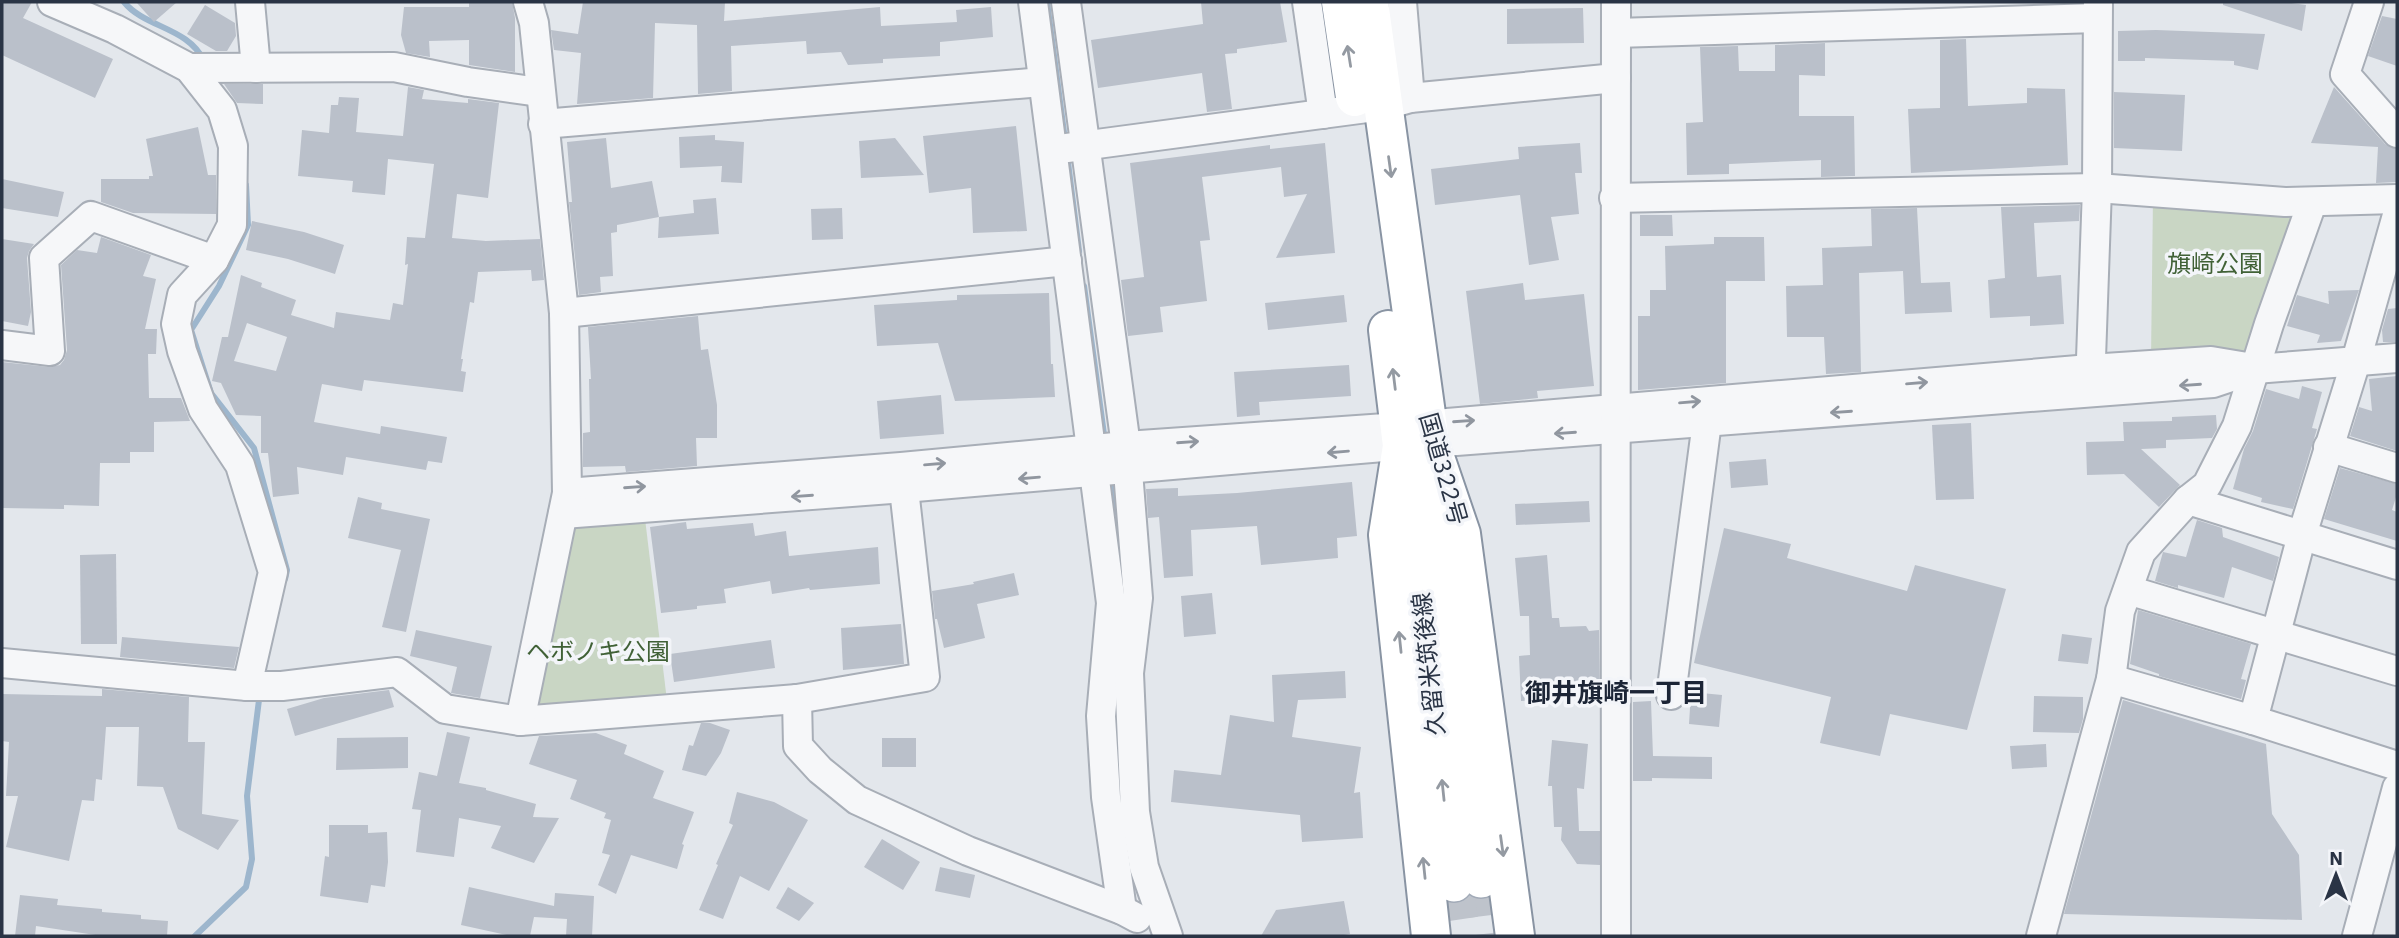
<svg xmlns="http://www.w3.org/2000/svg" width="2399" height="938" viewBox="0 0 2399 938" font-family="'IBM Plex Sans','Noto Sans JP',sans-serif">
  <rect width="100%" height="100%" fill="#e3e7ec"/>
  <g fill="#c9d6c4">
    <path d="M2153 197 2301 210 2246 355 2151 359Z"/>
    <path d="M566 502H643L668 709 520 721Z"/>
  </g>
  <g fill="none" stroke-linecap="round" stroke-linejoin="round">
    <g stroke="#9db6cd" stroke-width="6">
      <path d="M124 2C145 28 188 27 204 61"/>
      <path d="M1047 2 1065 140"/>
      <path d="M1067 154 1079 251"/>
      <path d="M246 185 248 225 219 286 191 330 211 393 254 448 287 570 285 579"/>
      <path d="M1084 286 1105 442"/>
      <path d="M1111 476 1118 514"/>
      <path d="M195 936 246 887 252 859 247 796 260 692"/>
    </g>
  </g>
  <g fill="#bac0ca" fill-rule="evenodd">
    <path d="M2 2H32L23 18 113 59 95 98 2 55Z"/>
    <path d="M136 2H177L154 22Z"/>
    <path d="M469 2H512L515 18V72L469 65V40L429 41 430 57 406 53 401 35 404 7H469Z"/>
    <path d="M583 2H725L724 21 880 7 881 26 957 22 956 10 991 7 993 37 940 42V56L883 59V63L848 65 841 52 807 54 806 41 731 46 732 91 698 94 697 25 655 23 653 98 577 104 581 53 554 50 551 30 578 34Z"/>
    <path d="M1201 2H1280L1287 42 1237 49V53L1225 54 1232 109 1207 112 1202 73 1098 88 1091 40 1203 24Z"/>
    <path d="M2223 2H2285L2306 5 2302 31 2223 5Z"/>
    <path d="M205 5 235 23 236 36 227 51H216L187 34Z"/>
    <path d="M1583 8 1584 43 1507 44V9Z"/>
    <path d="M2382 16 2397 19V66L2368 56Z"/>
    <path d="M2156 30 2265 34 2258 70 2234 65V61L2145 58V61H2118V31Z"/>
    <path d="M1966 39 1968 106 2027 103V88L2065 89 2068 165 1911 173 1908 109 1940 108V40Z"/>
    <path d="M1825 43V76L1799 75V116H1854L1855 176 1821 177V160L1729 164V174L1687 175 1686 123 1703 122 1700 47 1738 46 1739 71H1775V45Z"/>
    <path d="M224 84H263V104L237 103Z"/>
    <path d="M408 87 424 90 422 99 468 103V99L499 103 488 198 457 194 452 238 486 241 540 239 544 280 532 281 531 270 478 272 474 303 470 302 461 359H463L461 371 466 372 463 392 364 380 362 391 322 384 314 422 380 434 381 426 447 437 442 463 428 461 426 470 346 457 343 475 297 467 299 494 273 497 268 453H261V416L236 415 221 383 212 381 222 337H228L241 275 262 283 261 287 296 300 291 315 334 328 336 312 390 320 393 303 403 305 408 264 405 265 407 237 425 238 434 164 388 159 385 195 352 192 353 181 298 176 302 130 329 133 331 105H338L339 97 359 98 356 132 403 136ZM247 323 287 337 276 371 234 361Z"/>
    <path d="M2334 87 2385 144 2397 149V182L2376 183 2378 147 2311 143Z"/>
    <path d="M2114 92 2185 95 2182 151 2114 148Z"/>
    <path d="M1016 126 1027 231 973 233 971 188 929 193 923 136Z"/>
    <path d="M198 127 208 175H216V214L133 213 101 202V179H149V176H153L146 139Z"/>
    <path d="M715 135V140L744 142 742 183 721 182 722 166 680 168 679 137Z"/>
    <path d="M606 138 611 188 652 181 659 217 617 225V232L611 233 613 276 600 277 601 292 579 295 569 202H572L567 142Z"/>
    <path d="M895 138 924 175 861 178 859 141Z"/>
    <path d="M1325 143 1335 253 1276 258 1307 194 1284 197 1281 167 1202 177 1210 240 1200 241 1207 301 1160 307 1163 332 1128 336 1121 280 1144 277 1130 163 1270 145V149Z"/>
    <path d="M1580 143 1582 173H1575L1579 214 1551 217 1559 260 1529 265 1520 195 1435 205 1431 169 1519 159 1518 147Z"/>
    <path d="M2 179 64 192 58 217 2 208Z"/>
    <path d="M716 198 719 234 658 238 659 217 694 213 693 200Z"/>
    <path d="M2080 205 2079 221 2034 223 2037 277 2061 275 2064 324 2030 326V316L1990 318 1988 280 2005 278 2001 207Z"/>
    <path d="M842 208 843 239 812 240 811 209Z"/>
    <path d="M1917 208 1921 283 1950 282 1952 312 1905 314 1903 271 1859 273 1861 372 1826 374 1824 337H1787L1786 286 1823 285 1822 248 1872 246 1871 209Z"/>
    <path d="M1640 215H1672L1673 236H1640Z"/>
    <path d="M252 221 304 232 344 245 335 274 288 259 246 250Z"/>
    <path d="M101 237 151 255 143 276 156 279 145 329H157L156 354H148L149 398H181L190 421 154 422V452H130V463H100L99 506 64 505V509L2 508V362L49 367 60 365 64 360 67 350 61 265 77 250 97 253Z"/>
    <path d="M1714 237H1764L1765 281H1726V383L1638 390V316H1650V290H1666L1665 246 1714 244Z"/>
    <path d="M2 239 34 244 29 251 27 258 31 312 28 326 2 321Z"/>
    <path d="M1523 283 1525 300 1584 294 1594 386 1537 391 1538 398 1480 404 1466 291Z"/>
    <path d="M2359 290 2341 341 2317 343 2320 335 2287 326 2297 295 2329 304 2328 291Z"/>
    <path d="M1049 293 1051 364H1053L1055 397 955 401 938 343 877 346 874 305 957 300V295Z"/>
    <path d="M1344 295 1347 322 1268 330 1265 303Z"/>
    <path d="M2397 308V342H2383L2382 330 2388 309Z"/>
    <path d="M698 316 701 350 708 349 717 405V438H696L697 466 626 472 625 466 583 467V433L590 432 589 379H591L588 327Z"/>
    <path d="M1349 365 1351 396 1259 402 1260 415 1237 417 1234 372Z"/>
    <path d="M2397 376V451L2350 436 2359 407 2372 411 2369 379Z"/>
    <path d="M2302 386 2322 392 2312 428 2317 429 2293 509 2261 502 2262 498 2233 489 2244 449 2253 431 2266 389 2299 399Z"/>
    <path d="M941 395 944 434 880 439 877 401Z"/>
    <path d="M2216 415 2217 429 2212 438 2166 440V448L2141 449 2180 485 2159 507 2124 474 2087 475 2086 442 2124 441 2123 422 2172 421V417Z"/>
    <path d="M1971 423 1974 499 1936 500 1932 425Z"/>
    <path d="M1766 459 1768 485 1731 488 1729 462Z"/>
    <path d="M2340 468 2397 484V494L2392 510 2397 512V541L2324 519Z"/>
    <path d="M1352 482 1357 536 1337 538 1338 558 1261 565 1257 526 1191 530 1193 576 1164 578 1159 517 1148 518 1146 489 1178 488V496L1237 493Z"/>
    <path d="M358 497 382 503 381 509 430 519 406 632 382 627 401 550 348 538Z"/>
    <path d="M1589 501 1590 522 1516 525 1515 504Z"/>
    <path d="M2197 520 2222 528 2223 537 2279 557 2273 581 2232 567 2224 598 2178 585V588L2155 581 2163 552 2186 557Z"/>
    <path d="M686 522 687 529 753 523 755 536 786 531 789 556 878 547 880 584 810 590 809 588 772 594 770 581 724 589 726 603 697 606V609L661 613 650 527Z"/>
    <path d="M1724 528 1791 544 1787 558 1907 591 1915 565 2006 589 1967 730 1890 714 1880 756 1820 743 1831 697 1694 663Z"/>
    <path d="M116 554 117 644H81L80 555Z"/>
    <path d="M1547 555 1552 618H1559L1560 627 1586 626 1589 631 1599 630 1600 698 1521 701 1519 656 1530 655 1529 616H1520L1515 558Z"/>
    <path d="M1014 573 1019 595 977 604 985 638 944 648 937 619H935L932 591 974 584 973 582Z"/>
    <path d="M1212 593 1216 634 1184 637 1181 596Z"/>
    <path d="M2138 610 2251 644 2241 679 2246 680 2241 699 2159 676V674L2130 664Z"/>
    <path d="M901 624 904 664 843 670 841 628Z"/>
    <path d="M416 630 492 646 480 698 451 693 457 667 410 656Z"/>
    <path d="M2062 634 2092 638 2088 664 2058 661Z"/>
    <path d="M122 637 189 643 239 647 234 668 120 657Z"/>
    <path d="M771 640 775 668 674 682 670 654Z"/>
    <path d="M1345 671 1346 698 1298 700 1292 737 1361 747 1354 793 1360 792 1363 838 1302 842 1300 815 1171 802 1174 770 1221 775 1230 715 1274 722 1272 675Z"/>
    <path d="M102 689 189 697 188 742H205L202 814 239 820 218 850 178 829 163 787 137 786 139 727H106L102 780 96 779 94 801 82 800 69 861 6 847 18 796H6L9 742 2 741V694L102 696Z"/>
    <path d="M389 690 394 707 295 736 287 709 324 698Z"/>
    <path d="M1691 692 1722 695 1719 727 1689 724Z"/>
    <path d="M2034 696 2083 697V719L2079 733 2033 732Z"/>
    <path d="M2123 700 2266 744 2272 814 2299 855 2302 920 2064 914Z"/>
    <path d="M1651 701 1653 756 1712 757V779L1652 778V781H1633V702Z"/>
    <path d="M701 723H710L730 730 721 753 706 776 682 770 689 745 693 746Z"/>
    <path d="M447 732 470 737 459 783 486 788V790L536 804 533 817 559 818 534 863 491 848 501 826 459 818 454 857 416 852 421 810 412 809 419 772 437 776Z"/>
    <path d="M596 733 627 745 624 754 664 771 653 798 694 812 682 844 684 845 677 869 631 855 616 894 598 885 610 855 602 853 611 820 604 818 606 813 570 799 577 780 529 764 539 736Z"/>
    <path d="M408 737V768L336 770 337 738Z"/>
    <rect x="882" y="738" width="34" height="29"/>
    <path d="M1552 740 1588 744 1584 789 1577 788 1579 831H1600V865L1577 864 1561 840 1562 827H1554L1552 786H1548Z"/>
    <path d="M2046 744 2047 767 2012 769 2010 746Z"/>
    <path d="M737 792 774 802 808 820 769 891 740 876 723 919 699 910 718 865 716 864 733 825 729 823Z"/>
    <path d="M329 825H368V833L387 832 388 862 385 887 371 885 368 903 320 896 325 856 329 857Z"/>
    <path d="M882 839 920 862 903 890 864 867Z"/>
    <path d="M940 867 975 875 970 898 935 891Z"/>
    <path d="M469 887 554 906 555 893 594 896 592 936H566L567 919 534 917 530 936H511L461 925Z"/>
    <path d="M788 887 814 903 799 921 776 908Z"/>
    <path d="M20 895 58 899 57 905 102 909V912L141 915V919L168 921 167 936H102L36 926 35 936H15Z"/>
    <path d="M1344 901 1350 934 1338 936H1261L1276 910Z"/>
  </g>
  <g fill="none" stroke-linecap="round" stroke-linejoin="round">
    <g stroke="#bec3cb" stroke-width="37" stroke-dasharray="37 18" stroke-linecap="butt">
      <path d="M1481 879 1488 936"/>
      <path d="M1454 883 1462 936"/>
    </g>
    <defs>
      <g id="minor">
        <path d="M52 2 115 29 189 68 222 110 233 146 232 225 214 260 182 295 176 324 182 351 203 409 240 465 273 572 247 686"/>
        <path d="M250 2 256 68"/>
        <path d="M1033 2 1111 603 1101 716 1106 797 1122 910"/>
        <path d="M1066 2 1126 446 1138 598 1129 673 1135 812 1144 867 1168 936"/>
        <path d="M1307 2 1323 114"/>
        <path d="M1402 2 1410 98"/>
        <path d="M2369 2 2345 74 2397 133"/>
        <path d="M1616 33 2097 18"/>
        <path d="M189 68 394 67 468 82 539 92"/>
        <path d="M543 124 1042 82"/>
        <path d="M1067 148 1382 106 1410 98 1616 78"/>
        <path d="M1614 198 2097 188 2285 202 2397 199"/>
        <path d="M2397 215 2356 361 2302 535 2253 720 2397 766"/>
        <path d="M564 313 1067 261"/>
        <path d="M2 345 50 351 44 258 91 216 214 260"/>
        <path d="M2090 387 2097 188 2098 2"/>
        <path d="M2328 447 2397 468"/>
        <path d="M567 493 901 467 1126 446 1400 427 2090 369 2211 361 2253 368"/>
        <path d="M2188 500 2397 565"/>
        <path d="M563 514 904 488 1430 443 2213 383 2255 369 2397 358"/>
        <path d="M2128 590 2397 671"/>
        <path d="M2 663 247 686H282L397 672 445 709 520 721 797 699 925 677 902 471"/>
        <path d="M2111 679 2253 720"/>
        <path d="M1671 695 1707 422"/>
        <path d="M797 699 798 746 820 770 857 800 968 851 1122 910 1137 918"/>
        <path d="M520 721 567 493 564 313 534 23 528 2"/>
        <path d="M1616 936C1617 625 1614 313 1616 2"/>
        <path d="M2041 936 2111 679 2120 611 2141 552 2188 500 2207 485 2237 426 2269 324 2312 203"/>
        <path d="M2357 936 2397 788"/>
      </g>
      <g id="major">
        <path d="M1404 463 1454 883"/>
        <path d="M1435 486 1481 879"/>
      </g>
      <g id="highway">
        <path d="M1341 2 1355 97"/>
        <path d="M1369 2 1430 443 1461 534 1515 936"/>
        <path d="M1388 330 1402 446 1388 535 1431 936"/>
      </g>
    </defs>
    <use href="#minor" stroke="#a8aeb7" stroke-width="32"/>
    <use href="#major" stroke="#a2abb8" stroke-width="40"/>
    <use href="#highway" stroke="#8994a3" stroke-width="42"/>
    <use href="#minor" stroke="#f6f7f9" stroke-width="28"/>
    <use href="#major" stroke="#fff" stroke-width="37"/>
    <use href="#highway" stroke="#fff" stroke-width="38"/>
  </g>
  <defs><path id="oneway-shaft" d="M-6 0H5M1.5-3L5.5 0L1.5 3" fill="none" stroke-width="1.6" stroke-linecap="round" stroke-linejoin="round" transform="scale(1.75)"/></defs>
  <g stroke="#949aa2">
    <use href="#oneway-shaft" transform="translate(1349 56) rotate(-99)"/>
    <use href="#oneway-shaft" transform="translate(1390 167) rotate(82)"/>
    <use href="#oneway-shaft" transform="translate(1394 379) rotate(-97)"/>
    <use href="#oneway-shaft" transform="translate(1400 642) rotate(-96)"/>
    <use href="#oneway-shaft" transform="translate(1443 790) rotate(-96)"/>
    <use href="#oneway-shaft" transform="translate(1502 846) rotate(82)"/>
    <use href="#oneway-shaft" transform="translate(1424 868) rotate(-96)"/>
  </g>
  <g stroke="#90969f">
    <use href="#oneway-shaft" transform="translate(1917 383) rotate(-5)"/>
    <use href="#oneway-shaft" transform="translate(2190 385) rotate(176)"/>
    <use href="#oneway-shaft" transform="translate(1690 402) rotate(-5)"/>
    <use href="#oneway-shaft" transform="translate(1841 412) rotate(176)"/>
    <use href="#oneway-shaft" transform="translate(1464 421) rotate(-4)"/>
    <use href="#oneway-shaft" transform="translate(1565 433) rotate(176)"/>
    <use href="#oneway-shaft" transform="translate(1188 442) rotate(-4)"/>
    <use href="#oneway-shaft" transform="translate(1338 452) rotate(175)"/>
    <use href="#oneway-shaft" transform="translate(935 464) rotate(-5)"/>
    <use href="#oneway-shaft" transform="translate(1029 478) rotate(175)"/>
    <use href="#oneway-shaft" transform="translate(635 487) rotate(-4)"/>
    <use href="#oneway-shaft" transform="translate(802 496) rotate(176)"/>
  </g>
  <g text-anchor="middle" stroke-width="7" stroke-linejoin="round" paint-order="stroke">
    <g font-size="24" fill="#406136" stroke="#f3f5f9">
      <text x="2215" y="272">旗崎公園</text>
      <text x="598" y="660">ヘボノキ公園</text>
    </g>
    <g font-size="24" fill="#2a3445" stroke="#f3f5f9">
      <text transform="translate(1443 469) rotate(74)" y="8">国道322号</text>
      <text transform="translate(1429 664) rotate(-96)" y="8">久留米筑後線</text>
    </g>
    <g font-size="26" font-weight="bold" fill="#1c2536" stroke="#f3f5f9">
      <text x="1616" y="702">御井旗崎一丁目</text>
    </g>
  </g>
  <rect width="2399" height="938" fill="none" stroke="#2a3445" stroke-width="7"/>
  <g transform="translate(2336 875)" stroke="#f3f5f9" stroke-width="5" paint-order="stroke">
  <path d="M0-5L12 26L0 18L-12 26Z" fill="#2a3445"/>
  <text y="-10" font-size="19" font-weight="bold" text-anchor="middle" fill="#2a3445">N</text>
  </g>
</svg>
